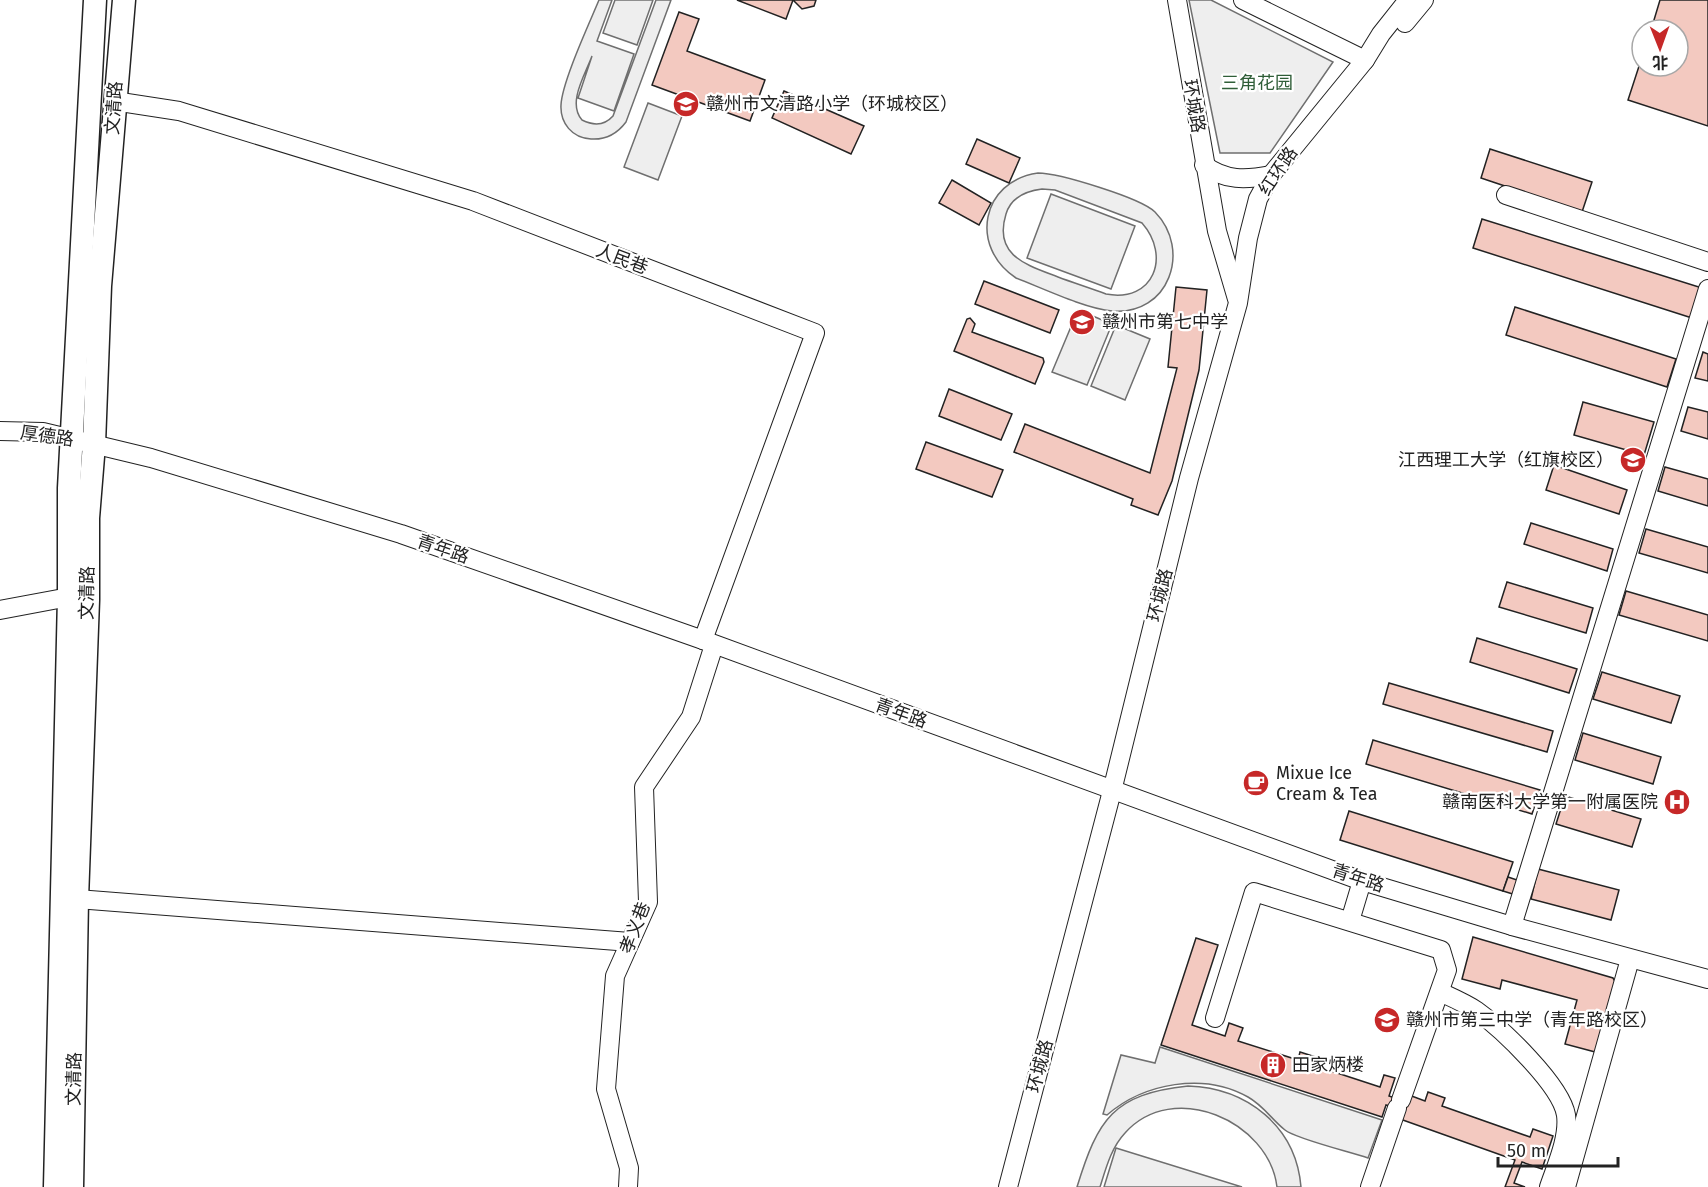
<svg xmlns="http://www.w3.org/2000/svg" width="1708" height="1187" viewBox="0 0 1708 1187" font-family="'Fira Sans','Noto Sans SC',sans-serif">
  <rect width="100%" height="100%" fill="#fff"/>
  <g fill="#eee" stroke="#6f6f6f" stroke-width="1.5" fill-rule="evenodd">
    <path d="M599 0H612L597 41 634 54 614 111 578 98 592 56C585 75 567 103 582 120 594 126 605 125 613 116L656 0H671L626 122C617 134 606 140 591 139 572 138 560 123 561 105 562 82 589 24 599 0Z"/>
    <path d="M615 0H653L637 45 603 33Z"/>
    <path d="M1189 0H1211L1333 62 1270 153H1220Z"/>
    <path d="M648 103 682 116 658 180 624 167Z"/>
    <path d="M1038 173C1059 173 1141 198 1155 212 1192 250 1169 316 1112 311 1086 309 1042 288 1016 278 969 247 981 181 1038 173ZM1042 189 1055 190 1142 223C1171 256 1154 303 1106 294 1090 288 1074 283 1058 277 1027 265 993 256 1006 214 1011 197 1026 191 1042 189Z"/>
    <path d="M1051 194 1135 226 1111 289 1027 258Z"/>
    <path d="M1078 310 1112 324 1087 385 1052 372Z"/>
    <path d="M1116 325 1150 339 1125 400 1091 386Z"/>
    <path d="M1160 1047 1382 1120 1368 1158C1351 1152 1296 1139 1285 1130 1272 1120 1264 1106 1248 1097 1204 1072 1144 1083 1107 1115L1103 1114 1121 1055 1155 1063Z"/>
    <path d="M1188 1086C1247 1088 1296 1126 1301 1187H1277C1269 1121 1173 1079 1125 1133 1111 1148 1106 1168 1100 1187H1077C1098 1119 1113 1094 1188 1086Z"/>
    <path d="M1116 1148 1242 1187H1104Z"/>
  </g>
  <g fill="#f3c9c0" stroke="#222" stroke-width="1.5">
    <path d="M737 0H793L786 19Z"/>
    <path d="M793 0H816L814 6 802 9Z"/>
    <path d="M1660 0H1708V126L1628 100 1642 57V66H1678V30H1651Z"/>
    <path d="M679 12 699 19 687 51 765 80 750 121 652 85Z"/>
    <path d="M784 91 864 126 851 154 772 118Z"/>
    <path d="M977 139 1020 158 1009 183 966 164Z"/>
    <path d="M1490 149 1592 182 1582 212 1481 178Z"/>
    <path d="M952 180 991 203 979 225 939 203Z"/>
    <path d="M1482 219 1702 288 1692 318 1473 248Z"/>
    <path d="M984 281 1059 310 1050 333 975 304Z"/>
    <path d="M1176 287 1207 290 1199 370 1172 481 1158 515 1131 505 1133 499 1014 452 1025 424 1150 473 1177 368 1168 367Z"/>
    <path d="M1515 307 1676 359 1667 387 1506 335Z"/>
    <path d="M970 318 975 324 972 332 1043 358 1044 362 1035 384 954 351 967 319Z"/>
    <path d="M1703 352 1708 354V381L1695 378Z"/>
    <path d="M949 389 1012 414 1001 440 939 416Z"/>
    <path d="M1583 402 1654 422 1644 455 1574 435Z"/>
    <path d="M1688 407 1708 412V439L1681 431Z"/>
    <path d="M926 442 1003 470 992 497 916 469Z"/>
    <path d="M1554 465 1627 490 1619 514 1546 490Z"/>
    <path d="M1665 467 1708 479V506L1658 491Z"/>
    <path d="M1531 523 1613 549 1607 571 1524 544Z"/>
    <path d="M1646 529 1708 547V573L1639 553Z"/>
    <path d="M1507 582 1593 608 1586 633 1499 607Z"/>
    <path d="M1626 591 1708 615V641L1619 615Z"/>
    <path d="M1477 638 1577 669 1569 693 1470 662Z"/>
    <path d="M1602 672 1680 696 1671 723 1593 699Z"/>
    <path d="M1389 683 1553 731 1547 752 1383 704Z"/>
    <path d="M1583 733 1661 757 1653 784 1575 760Z"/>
    <path d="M1373 740 1540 790 1532 814 1366 764Z"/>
    <path d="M1565 796 1641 819 1632 847 1556 824Z"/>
    <path d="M1349 811 1513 862 1503 891 1340 840Z"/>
    <path d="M1538 869 1619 890 1611 920 1531 899Z"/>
    <path d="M1508 877 1520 881 1516 895 1503 891Z"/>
    <path d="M1473 937 1613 978 1616 983 1599 1053 1565 1044 1577 1000 1502 980 1500 989 1462 979Z"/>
    <path d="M1196 938 1218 945 1192 1025 1225 1036 1229 1023 1243 1028 1238 1041 1298 1060 1300 1052 1325 1060 1322 1068 1380 1087 1384 1075 1395 1078 1389 1096 1407 1102 1409 1095 1425 1101 1428 1092 1445 1098 1442 1106 1530 1137 1533 1129 1553 1136 1542 1169 1522 1162 1514 1183 1525 1187H1505L1515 1160 1400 1119 1403 1110 1386 1105 1382 1117 1161 1045Z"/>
  </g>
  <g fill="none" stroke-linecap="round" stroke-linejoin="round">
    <defs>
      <g id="minor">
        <path d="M1177 0 1217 231 1237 299"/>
        <path d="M1243 0 1365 60"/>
        <path d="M1405 23 1424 0"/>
        <path d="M114 101 179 111 473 201 815 333 703 640"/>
        <path d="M1204 165C1225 181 1246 180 1271 175"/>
        <path d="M1506 195 1708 262"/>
        <path d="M0 431 43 432 151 458 401 534 703 640 1362 881 1512 926 1708 979"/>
        <path d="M0 610 69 597"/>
        <path d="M77 899 630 942"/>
        <path d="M1350 921 1362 881"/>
        <path d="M1512 926 1708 289"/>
        <path d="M1440 992C1453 998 1465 1003 1477 1011 1502 1029 1561 1085 1566 1115 1569 1138 1556 1166 1549 1187"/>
        <path d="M1215 1018 1254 892 1441 950 1447 970 1401 1100"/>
        <path d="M628 1187 629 1168 606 1089 615 976 648 902 644 787 691 717 714 645"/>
        <path d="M1008 1187 1112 791 1189 478 1238 303 1248 238 1258 199 1271 175 1365 60 1381 34 1408 0"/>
        <path d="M1370 1187 1397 1108"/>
        <path d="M1566 1187 1630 959"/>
      </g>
      <g id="major">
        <path d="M55 1187 69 597V488L95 0"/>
        <path d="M72 1187 77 899 88 600V518L94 444 100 286 124 0"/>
      </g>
    </defs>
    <use href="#minor" stroke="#222" stroke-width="20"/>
    <use href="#major" stroke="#222" stroke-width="25"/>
    <use href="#minor" stroke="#fff" stroke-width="18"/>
    <use href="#major" stroke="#fff" stroke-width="22"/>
  </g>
  <defs>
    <symbol id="school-disc" viewBox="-11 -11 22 22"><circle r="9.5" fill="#c62828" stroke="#fff"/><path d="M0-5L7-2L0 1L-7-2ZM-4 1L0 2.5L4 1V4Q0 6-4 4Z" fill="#fff"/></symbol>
    <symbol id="university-disc" viewBox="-11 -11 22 22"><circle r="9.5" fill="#c62828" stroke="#fff"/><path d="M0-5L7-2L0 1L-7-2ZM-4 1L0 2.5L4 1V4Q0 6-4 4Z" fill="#fff"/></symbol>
    <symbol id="cafe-disc" viewBox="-11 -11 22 22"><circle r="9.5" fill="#c62828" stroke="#fff"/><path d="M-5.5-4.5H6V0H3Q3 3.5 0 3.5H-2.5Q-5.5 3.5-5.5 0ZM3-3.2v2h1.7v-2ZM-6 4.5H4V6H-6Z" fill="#fff"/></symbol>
    <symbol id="hospital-disc" viewBox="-11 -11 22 22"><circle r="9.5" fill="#c62828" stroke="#fff"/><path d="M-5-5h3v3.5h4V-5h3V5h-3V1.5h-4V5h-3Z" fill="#fff"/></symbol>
    <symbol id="building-disc" viewBox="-11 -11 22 22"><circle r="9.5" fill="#c62828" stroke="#fff"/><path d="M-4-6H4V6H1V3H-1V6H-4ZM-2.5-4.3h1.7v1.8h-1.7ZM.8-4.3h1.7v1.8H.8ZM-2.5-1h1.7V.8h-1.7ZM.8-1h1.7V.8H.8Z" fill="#fff"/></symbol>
  </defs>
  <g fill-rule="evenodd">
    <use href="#school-disc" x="671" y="89" width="30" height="30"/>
    <use href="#school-disc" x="1067" y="307" width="30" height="30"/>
    <use href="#university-disc" x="1618" y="445" width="30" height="30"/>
    <use href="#cafe-disc" x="1241" y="768" width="30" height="30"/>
    <use href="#hospital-disc" x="1662" y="787" width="30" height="30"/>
    <use href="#school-disc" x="1372" y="1005" width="30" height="30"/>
    <use href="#building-disc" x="1258" y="1050" width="30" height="30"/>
  </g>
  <g text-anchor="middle" stroke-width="4.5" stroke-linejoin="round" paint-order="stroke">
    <g font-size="18" fill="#2f5e38" stroke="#fff">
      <text x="1257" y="89">三角花园</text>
    </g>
    <g font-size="18" fill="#222" stroke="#fff" text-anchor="start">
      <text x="706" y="110">赣州市文清路小学（环城校区）</text>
      <text x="1102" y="328">赣州市第七中学</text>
      <text x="1614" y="466" text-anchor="end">江西理工大学（红旗校区）</text>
      <text x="1276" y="779">Mixue Ice<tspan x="1276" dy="21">Cream &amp; Tea</tspan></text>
      <text x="1658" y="808" text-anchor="end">赣南医科大学第一附属医院</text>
      <text x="1406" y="1026">赣州市第三中学（青年路校区）</text>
      <text x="1292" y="1071">田家炳楼</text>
    </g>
    <g font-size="18" fill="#222" stroke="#fff">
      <text transform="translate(1194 106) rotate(80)" y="6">环城路</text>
      <text transform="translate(114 108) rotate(-86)" y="6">文清路</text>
      <text transform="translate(1278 171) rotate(-56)" y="6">红环路</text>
      <text transform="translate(622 259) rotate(21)" y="6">人民巷</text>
      <text transform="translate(47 436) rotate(8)" y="6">厚德路</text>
      <text transform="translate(443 549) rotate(19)" y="6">青年路</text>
      <text transform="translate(87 593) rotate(-89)" y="6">文清路</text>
      <text transform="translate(1160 595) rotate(-76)" y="6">环城路</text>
      <text transform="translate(901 713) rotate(20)" y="6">青年路</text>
      <text transform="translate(1358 878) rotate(18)" y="6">青年路</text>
      <text transform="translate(635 928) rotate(-69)" y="6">孝义巷</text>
      <text transform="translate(1040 1066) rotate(-75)" y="6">环城路</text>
      <text transform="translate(74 1079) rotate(-89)" y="6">文清路</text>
    </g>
  </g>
  <g transform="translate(1660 48) rotate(179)"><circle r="28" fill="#ffffff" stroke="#a7a7a7" stroke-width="1.5"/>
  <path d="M0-4.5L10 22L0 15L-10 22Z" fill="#c62828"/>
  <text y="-9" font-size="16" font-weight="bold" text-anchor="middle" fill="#222222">北</text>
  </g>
  <path d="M1498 1157v9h120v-9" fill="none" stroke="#222222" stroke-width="3"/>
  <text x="1507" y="1157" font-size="18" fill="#222222" stroke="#ffffff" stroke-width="4.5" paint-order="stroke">50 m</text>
</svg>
